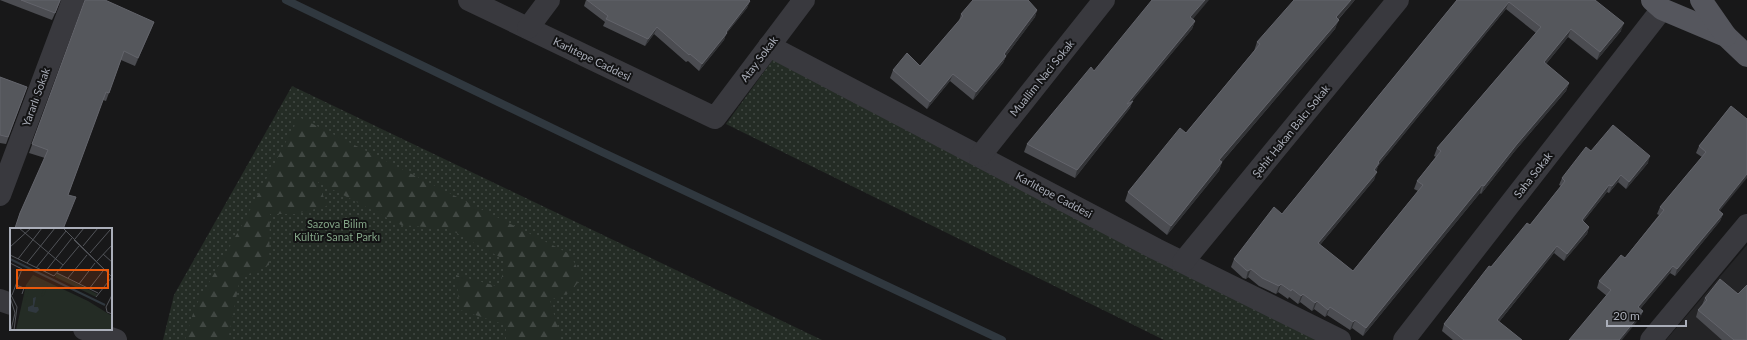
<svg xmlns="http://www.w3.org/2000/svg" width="1747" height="340" viewBox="0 0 1747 340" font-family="Lato,sans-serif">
  <defs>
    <pattern id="grass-dots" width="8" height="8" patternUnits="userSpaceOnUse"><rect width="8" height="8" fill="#242c25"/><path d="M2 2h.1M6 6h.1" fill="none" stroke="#414843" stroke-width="1.8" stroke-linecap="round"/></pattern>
    <pattern id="forest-firs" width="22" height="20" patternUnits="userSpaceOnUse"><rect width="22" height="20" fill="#242c25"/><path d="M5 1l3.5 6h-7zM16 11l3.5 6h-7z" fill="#414843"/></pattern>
  </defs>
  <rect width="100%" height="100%" fill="#181819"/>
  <path fill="#242426" d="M1747 245V340H1666Z"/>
  <g fill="url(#grass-dots)">
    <path d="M774 58 1319 340H1164L726 124Z"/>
    <path d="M292 86 822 340H163L174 295Z"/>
  </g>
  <path fill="url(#forest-firs)" d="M299 117 570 254 582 278 569 293 550 300 560 336 556 340H506V325L460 310 456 275 500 287 505 260 449 229 401 225 318 182 327 206 295 214H270L269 265 240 278 228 340H185L195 307 242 225Z"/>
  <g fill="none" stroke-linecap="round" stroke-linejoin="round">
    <path stroke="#30383f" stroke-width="8" d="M286 0 602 152 1002 340"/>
    <g stroke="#39393e" stroke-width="22">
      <path d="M469 0 715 118 804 0"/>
      <path d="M528 28 549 0"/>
      <path d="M769 46 1156 249 1340 340"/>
      <path d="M980 156 1104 0"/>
      <path d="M0 195 73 0"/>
      <path d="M1183 262 1398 0"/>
      <path d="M0 300 11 304"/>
      <path d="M84 329 116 340"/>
      <path d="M1404 340 1662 9"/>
      <path d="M1651 340 1747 225"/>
    </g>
    <g stroke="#55565d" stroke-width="22">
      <path d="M1652 0 1662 9 1726 36 1747 56"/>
      <path d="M1701 0 1726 36"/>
    </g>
  </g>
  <g fill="#4b4c51" fill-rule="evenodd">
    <path d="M0 0H61L52 20Z"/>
    <path d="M85 0 154 22 135 66 121 60 106 101 103 100 68 195 64 229H15L20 213 45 158 29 153Z"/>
    <path d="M586 0H750L747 8 726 34 724 40 699 71 688 61 686 62 654 34 645 46 603 26 605 22 584 6Z"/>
    <path d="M1355 0 1338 20 1335 29 1222 162 1219 171 1167 235 1125 201 1128 192 1186 133 1254 51 1257 42Z"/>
    <path d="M1457 0H1595L1621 31 1597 60 1568 37 1546 64 1569 83 1566 91 1514 152 1481 194 1480 193 1363 336 1352 328 1350 330 1327 315 1325 317 1314 309 1312 311 1300 302 1298 304 1289 297 1288 299 1278 292 1276 294 1259 286 1248 277 1246 279 1243 278 1231 267 1234 259 1282 214ZM1506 9 1536 33 1437 148 1434 156 1436 157 1417 181 1414 189 1418 191 1353 271 1320 245 1374 180 1376 171 1378 166Z"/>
    <path d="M1037 10 1035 17 1006 56 1003 63 973 100 950 81 927 109 890 78 893 70 920 66 959 21 961 14Z"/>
    <path d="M1193 19 1195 21 1192 29 1132 101 1130 108 1075 178 1024 152 1027 144 1094 71Z"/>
    <path d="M0 77 27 87 6 144 0 143Z"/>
    <path d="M1731 106 1720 211 1723 214 1720 221 1675 276 1670 273 1640 309 1643 311 1640 318 1607 296 1597 288 1599 281 1625 258 1659 215 1657 214 1660 207 1702 157 1696 153 1699 146Z"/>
    <path d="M1591 151 1648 163 1626 189 1618 182 1609 193 1607 192 1583 222 1589 227 1587 234 1564 261 1554 253 1499 322 1522 340H1453L1442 331 1444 324 1491 267 1530 225 1561 186 1559 185 1562 178Z"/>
    <path d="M1738 294 1747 340H1722L1696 317 1698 310 1702 305 1705 298Z"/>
  </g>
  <g fill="#323336">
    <path d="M1205 0H1209L1188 25 1190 17Z"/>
    <path d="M1351 0H1355L1332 26 1336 17Z"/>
    <path d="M750 1 747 8 726 34 724 40 699 71 702 64 726 32Z"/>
    <path d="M1509 2 1506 9 1378 166 1377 170 1371 177 1374 170 1378 162Z"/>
    <path d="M1037 10 1035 17 1006 56 1003 63 973 100 976 92Z"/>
    <path d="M1339 20 1335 29 1216 169 1219 160Z"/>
    <path d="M1195 21 1192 29 1124 111 1127 104Z"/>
    <path d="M154 22 151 30 135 66 138 58Z"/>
    <path d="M1624 23 1621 31 1597 60 1600 52Z"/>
    <path d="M657 27 654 34 645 46 648 39Z"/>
    <path d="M1571 29 1568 37 1541 70 1544 62Z"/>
    <path d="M953 74 950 81 927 109 930 102Z"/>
    <path d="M1569 83 1566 91 1514 152 1481 194 1484 186 1517 144Z"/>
    <path d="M1133 101 1130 108 1075 178 1077 170Z"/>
    <path d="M1650 156 1648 163 1626 189 1629 182Z"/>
    <path d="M1222 162 1219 171 1167 235 1171 226Z"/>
    <path d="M1377 172 1374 180 1315 251 1318 243Z"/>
    <path d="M1747 174V178L1715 217 1718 210Z"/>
    <path d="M1621 175 1618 182 1609 193 1612 186Z"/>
    <path d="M1482 185 1480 193 1363 336 1366 328Z"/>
    <path d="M1609 185 1607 192 1579 227 1582 220Z"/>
    <path d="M1723 214 1720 221 1675 276 1677 269Z"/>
    <path d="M1589 227 1587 234 1564 261 1567 254Z"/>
    <path d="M1557 246 1554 253 1495 327 1497 320Z"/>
    <path d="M1673 266 1670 273 1636 314 1638 307Z"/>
    <path d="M1251 269 1248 277 1246 279 1248 271Z"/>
    <path d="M1281 284 1278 292 1276 294 1279 286Z"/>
    <path d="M1303 294 1300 302 1298 304 1301 296Z"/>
    <path d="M1317 301 1314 309 1312 311 1315 303Z"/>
    <path d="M1330 307 1327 315 1325 317 1328 310Z"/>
    <path d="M1643 311 1640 318 1622 340H1619Z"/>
    <path d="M1355 320 1352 328 1350 330 1353 322Z"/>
  </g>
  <g fill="#55575c" stroke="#63646b" fill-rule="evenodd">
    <path d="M21 0H60L55 13Z"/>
    <path d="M85 0H105L154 22 138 58 124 51 109 93 106 92 68 195 76 197 63 229H18L15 228 20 213 48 150 32 144Z"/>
    <path d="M587 0H749L750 1 726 32 727 33 702 64 690 54 689 55 657 27 648 39 606 19 608 16Z"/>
    <path d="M973 0H1028L1037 10 1004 54 1006 56 976 92 953 74 930 102 893 70 907 53 920 66 963 16 961 14Z"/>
    <path d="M1152 0H1205L1190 17 1195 21 1127 104 1133 101 1077 170 1027 144 1091 67 1094 71Z"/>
    <path d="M1294 0H1351L1336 17 1339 20 1219 160 1222 162 1171 226 1128 192 1180 128 1186 133 1260 44 1257 42Z"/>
    <path d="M1457 0H1595L1624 23 1600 52 1571 29 1544 62 1569 83 1517 144 1484 186 1482 185 1366 328 1355 320 1353 322 1330 307 1328 310 1317 301 1315 303 1303 294 1301 296 1292 289 1291 291 1281 284 1279 286 1262 278 1251 269 1248 271 1246 270 1234 259 1274 207 1282 214ZM1509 2 1541 27 1437 148 1441 151 1417 181 1423 185 1353 271 1318 243 1377 172 1374 170 1379 163 1378 162Z"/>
    <path d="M0 77 27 87 8 137 0 135Z"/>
    <path d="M1731 106 1747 119V174L1718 210 1723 214 1677 269 1673 266 1638 307 1643 311 1619 340H1569L1611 290 1599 281 1621 255 1625 258 1664 210 1660 207 1706 152 1699 146Z"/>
    <path d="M1613 125 1650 156 1629 182 1621 175 1612 186 1609 185 1582 220 1589 227 1567 254 1557 246 1497 320 1522 340H1464L1444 324 1489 266 1491 267 1527 223 1530 225 1565 181 1562 178 1586 147 1591 151Z"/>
    <path d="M1720 279 1738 294 1747 285V340H1734L1698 310 1707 300 1705 298Z"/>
  </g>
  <g text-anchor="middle" stroke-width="4" stroke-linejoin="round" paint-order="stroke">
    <g font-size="11" fill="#aaaeb9" stroke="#131314">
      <text transform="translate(592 59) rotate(26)" y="4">Karlıtepe Caddesi</text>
      <text transform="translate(759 59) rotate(-53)" y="4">Atay Sokak</text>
      <text transform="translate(1042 78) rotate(-51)" y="4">Muallim Naci Sokak</text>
      <text transform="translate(36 97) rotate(-70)" y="4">Yararlı Sokak</text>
      <text transform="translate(1291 131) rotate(-51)" y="4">Şehit Hakan Balcı Sokak</text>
      <text transform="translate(1533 175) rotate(-52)" y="4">Saha Sokak</text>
      <text transform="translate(1054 195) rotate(28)" y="4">Karlıtepe Caddesi</text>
    </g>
    <g font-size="11" fill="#82a386" stroke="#131314">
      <text x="337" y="228">Sazova Bilim<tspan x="337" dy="13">Kültür Sanat Parkı</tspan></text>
    </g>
  </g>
  <g transform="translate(10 228)">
    <rect width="102" height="102" fill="#181819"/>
    <path d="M47 45 87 66 86 69 45 49ZM23 47 78 73 102 88V102H6L16 57Z" fill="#242c25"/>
    <path d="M23 48 38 57 34 67 31 69 34 59 31 56H34L22 53 15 75 14 69Z" fill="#242c25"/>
    <path d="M26 69 24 79H28L29 82 26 85 18 83V79L23 77V70Z" fill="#30383f"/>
    <path fill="none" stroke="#30383f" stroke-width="2" d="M0 31 95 77"/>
    <path fill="none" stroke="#525459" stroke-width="1" d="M9 0 53 37M53 0 97 44M65 11 74 0M64 12 102 49M73 18 88 0M0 19 21 0M80 25 100 2M93 26 102 34M0 27 44 48 69 18M8 31 32 0M87 33 102 17M0 35 12 41 2 67M17 35 45 0M26 40 56 3M35 44 62 10M47 45 88 65M58 50 77 27M69 56 85 35M6 57 14 60 12 66M79 61 93 43M0 65 7 79 4 102M102 67 96 79 97 84 102 86M0 69 5 85 1 102M86 69 102 49"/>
    <path fill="#e8590c" fill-opacity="0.15" stroke="#e8590c" stroke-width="2" d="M7 42H98V60H7Z"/>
    <rect width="102" height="102" fill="none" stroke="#aaaeb9" stroke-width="2"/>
  </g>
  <path d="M1607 320v6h79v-6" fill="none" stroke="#aaaeb9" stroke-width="2"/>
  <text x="1613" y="320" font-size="12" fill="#aaaeb9" stroke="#131314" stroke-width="3" paint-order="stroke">20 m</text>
</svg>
